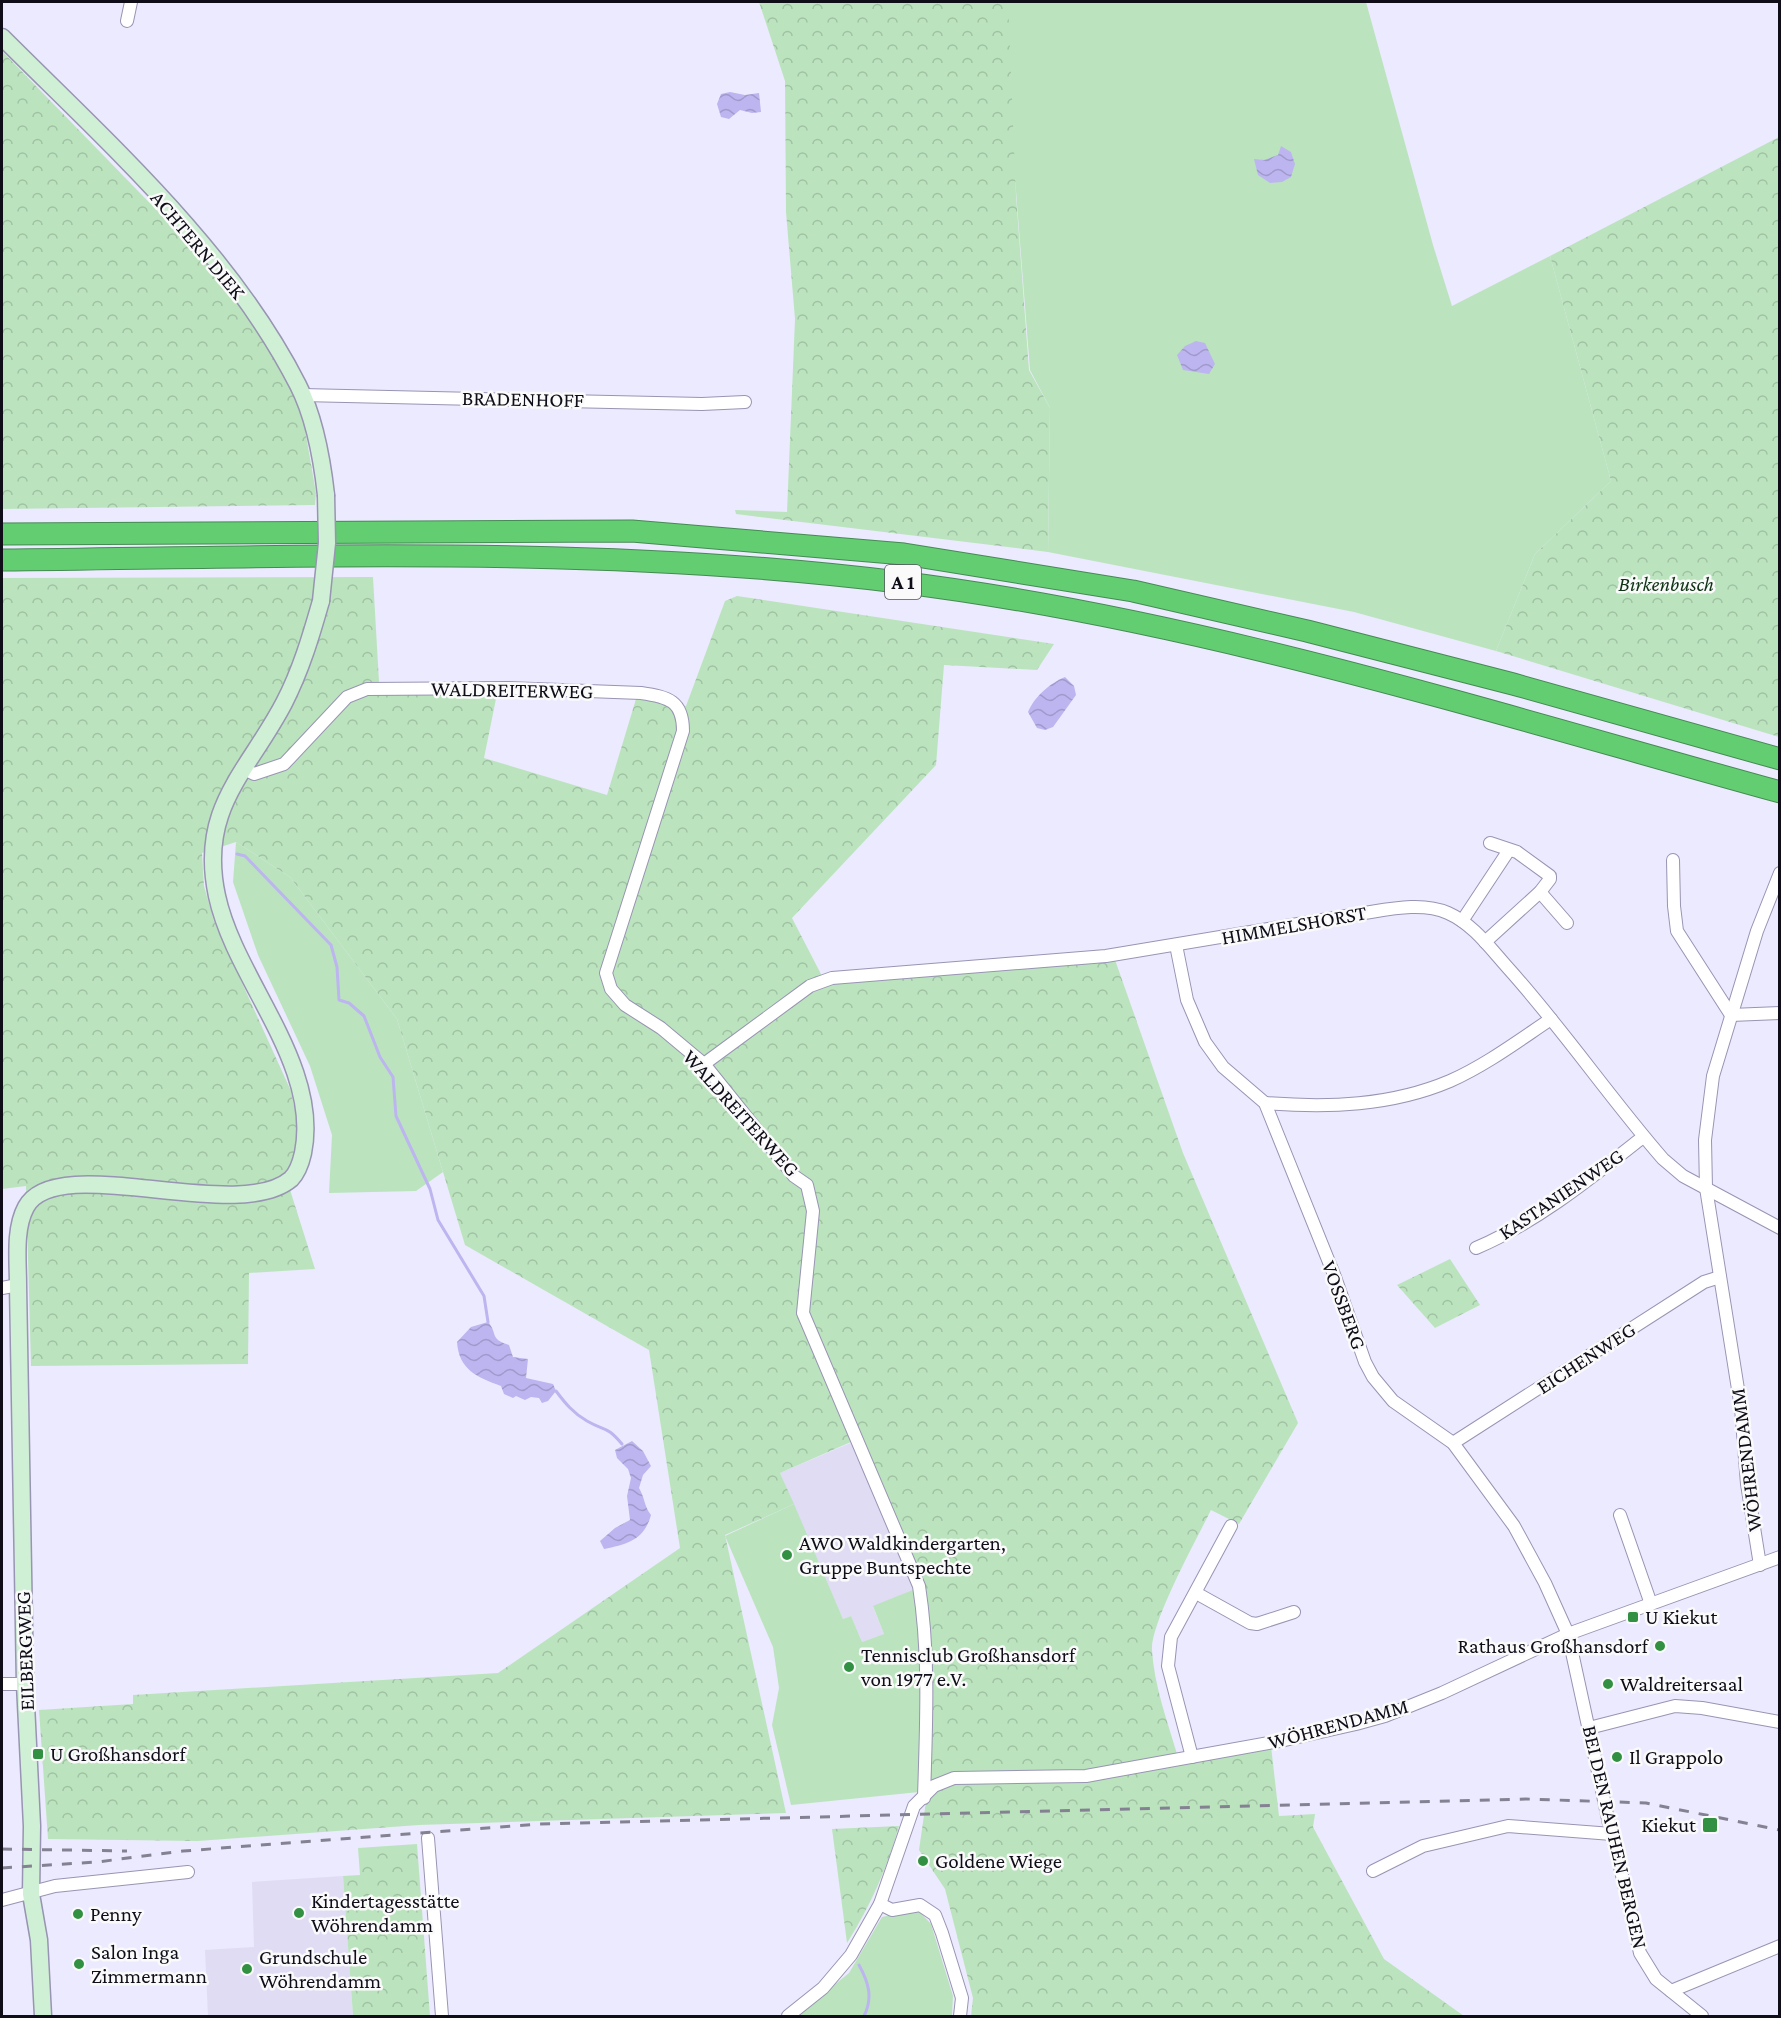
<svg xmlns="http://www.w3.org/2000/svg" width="1781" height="2018" viewBox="0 0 1781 2018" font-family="'Crimson Pro',serif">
  <defs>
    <pattern id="forest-crowns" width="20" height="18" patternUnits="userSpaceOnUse" patternTransform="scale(1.5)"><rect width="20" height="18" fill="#bbe4be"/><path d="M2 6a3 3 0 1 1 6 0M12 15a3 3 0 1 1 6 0" fill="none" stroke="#a0c2a3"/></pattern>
    <pattern id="water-waves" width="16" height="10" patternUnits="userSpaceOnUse" patternTransform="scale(1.5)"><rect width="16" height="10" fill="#bcb5ef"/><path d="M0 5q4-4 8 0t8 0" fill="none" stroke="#a09acc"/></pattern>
  </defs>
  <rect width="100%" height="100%" fill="#eceafe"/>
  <g fill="#dfdcf4">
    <path d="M853 1442 915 1589 873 1607 884 1634 862 1642 851 1616 843 1619 780 1473Z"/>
    <path d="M343 1876 353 2016H208L205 1950 254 1947 252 1882Z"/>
  </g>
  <g fill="#bbe4be">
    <path d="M1007 2H1366L1433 245 1452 306 1550 256 1611 481 1535 554 1496 651 1354 612 1048 552 1050 408 1030 370 1013 153Z"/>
    <path d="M236 842 290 877 397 1019 443 1172 416 1191 329 1193 332 1135 310 1066 258 955 233 882Z"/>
    <path d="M794 1504 843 1619 851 1616 862 1642 884 1634 873 1606 915 1589 921 1637 919 1792 791 1805 772 1725 779 1688 773 1647 725 1536Z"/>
    <path d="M917 1909 931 1924 953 1996 952 2016H796L849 1973 882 1917Z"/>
  </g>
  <g fill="url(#forest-crowns)">
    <path d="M759 2H1008L1016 195 1029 370 1050 408 1048 552 736 514 735 510 787 512 795 319 786 212 785 81Z"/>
    <path d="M2 51 210 265 263 336 302 412 316 493 315 505 2 509Z"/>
    <path d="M1779 137V737L1496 651 1535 554 1611 481 1550 256Z"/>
    <path d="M373 577 379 682 498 689 484 758 607 795 636 699 686 706 725 601 737 596 1054 644 1037 670 944 665 936 765 792 918 823 978 1114 957 1183 1153 1298 1423 1239 1524 1211 1510C1197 1538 1150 1624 1152 1650 1154 1685 1167 1720 1177 1754L1271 1746 1279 1816 1315 1814 1313 1827 1384 1959 1464 2016H971L973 1998 945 1889 919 1850 927 1794 929 1626 860 1438 780 1473 794 1504 725 1535 786 1813 419 1825 198 1841 48 1839 39 1710 133 1704V1695L498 1673 680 1548 649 1350 465 1245 397 1019 290 877 236 842 202 853 204 886 214 921 291 1091 297 1122 296 1147 286 1177 315 1269 249 1273 248 1364 31 1366 26 1186 2 1189V578Z"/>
    <path d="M1450 1259 1480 1305 1435 1328 1397 1285Z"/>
    <path d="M899 1826C887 1868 871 1905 847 1943L832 1829Z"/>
    <path d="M417 1844 430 2016H353L343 1876 360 1875 358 1848Z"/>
  </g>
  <g fill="url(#water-waves)">
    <path d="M730 92 745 95 759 93 761 112 752 113 740 110 729 119 721 117 717 104 721 94Z"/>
    <path d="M1281 146 1291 152 1295 164 1291 177 1282 182 1270 183 1258 175 1254 159 1264 160 1278 155Z"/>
    <path d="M1196 341 1205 343 1215 364 1209 374 1183 370 1177 355 1185 346Z"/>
    <path d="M1065 677 1074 686 1076 695 1053 727 1045 730 1037 728 1028 712C1034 697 1050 683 1065 677Z"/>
    <path d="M488 1322C498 1333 489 1339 509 1345L513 1357 528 1359 526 1378 553 1384 556 1391 548 1401 542 1403 539 1398 531 1397 525 1400 516 1396 513 1398 504 1394 501 1386C477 1377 459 1370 457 1342L471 1327Z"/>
    <path d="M632 1441 643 1451 651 1466 643 1475 639 1488C645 1498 644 1506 651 1515 644 1540 628 1544 604 1549L600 1541 615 1528 630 1520 627 1496 631 1478 628 1469 617 1458 615 1450Z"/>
  </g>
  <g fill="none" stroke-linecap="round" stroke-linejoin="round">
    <g stroke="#bcb5ef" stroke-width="3">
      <path d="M237 854 245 856 331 945 337 967 339 1000 349 1003 364 1016 380 1057 393 1077 396 1116 430 1189 438 1220 484 1296 488 1322"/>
      <path d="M556 1391C565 1403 573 1413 587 1421 606 1432 606 1425 622 1444"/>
      <path d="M859 1965C869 1983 873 1998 864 2016"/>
    </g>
    <defs>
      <g id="street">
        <path d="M127 21 131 2"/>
        <path d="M302 395 702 404 745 402"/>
        <path d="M242 768 254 774 284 764 347 697 367 689 508 688 641 693C669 697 683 701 683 731L606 973 611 989 625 1005 661 1028 704 1064 794 1176 807 1185 813 1211 803 1313 919 1586C930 1656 926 1726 924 1798"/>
        <path d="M1673 860 1674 906 1677 931 1731 1015 1780 1013"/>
        <path d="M1540 892 1567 923"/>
        <path d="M1462 921 1509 850"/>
        <path d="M1485 942 1540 892 1550 879V876L1517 852 1490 843"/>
        <path d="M1176 945 1187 1000 1205 1042 1223 1067 1265 1103 1335 1277 1365 1362 1373 1377 1393 1401 1453 1443 1514 1526 1545 1583 1568 1634 1600 1781"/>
        <path d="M704 1064 810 986 832 978 1106 956 1358 914C1386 910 1421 901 1448 913 1473 924 1490 948 1508 968 1563 1029 1609 1097 1663 1159L1683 1176 1780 1228"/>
        <path d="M1265 1103C1328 1108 1391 1106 1450 1081 1486 1065 1518 1041 1551 1019"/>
        <path d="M1476 1248C1537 1222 1591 1178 1643 1137"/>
        <path d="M2 1288 18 1285"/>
        <path d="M1453 1443 1704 1282 1720 1277"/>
        <path d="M1620 1515 1651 1604"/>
        <path d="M1760 1565 1747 1484 1741 1408 1706 1188 1705 1140 1713 1076 1757 931 1780 873"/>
        <path d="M1196 1593 1250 1623 1257 1624 1294 1612"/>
        <path d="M2 1684H25"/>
        <path d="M1589 1728 1675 1706 1702 1708 1780 1722"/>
        <path d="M1192 1757 1168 1666 1171 1637 1231 1526"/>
        <path d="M1611 1828 1640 1953 1656 1979 1702 2016"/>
        <path d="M428 1838 442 2016"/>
        <path d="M1373 1871 1423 1846 1508 1826 1612 1834"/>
        <path d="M2 1900 55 1886 188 1872"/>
        <path d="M880 1904 892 1910 920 1905 935 1915 942 1933 962 1998 960 2016"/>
        <path d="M1671 1991 1780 1946"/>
        <path d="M788 2016 823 1988 851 1955 880 1904 914 1806 934 1786 954 1778 1086 1776 1285 1740 1356 1724 1385 1716 1442 1693 1568 1634 1780 1557"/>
      </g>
      <g id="secondary">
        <path d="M2 37C107 142 230 251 298 385 315 418 322 459 326 495"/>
        <path d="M43 2016 39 1940 31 1894 32 1826 25 1684 18 1285C18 1261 14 1229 26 1207 57 1150 237 1225 291 1179 298 1172 301 1162 303 1153 321 1064 235 980 217 896 198 808 248 772 284 703 301 670 311 636 321 601"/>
      </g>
      <g id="highway">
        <path d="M2 534 632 531 904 554 1133 591 1307 631 1513 684 1780 759"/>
        <path d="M2 560C300 557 601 545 898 582 1198 619 1489 712 1780 792"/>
      </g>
    </defs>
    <use href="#street" stroke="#9894b3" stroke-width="14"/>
    <use href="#secondary" stroke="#9894b3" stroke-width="19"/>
    <use href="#highway" stroke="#458a52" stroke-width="23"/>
    <use href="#street" stroke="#fff" stroke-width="12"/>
    <use href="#secondary" stroke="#d0f0d5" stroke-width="16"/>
    <use href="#highway" stroke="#63cd72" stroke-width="21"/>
    <g stroke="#848292" stroke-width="3" stroke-dasharray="10 10" stroke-linecap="butt">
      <path d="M2 1849 127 1851"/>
      <path d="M2 1868 97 1862 183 1851 539 1824 1526 1799 1646 1803 1780 1830"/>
    </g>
    <defs>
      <path id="street-bridge" d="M1600 1781 1609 1824"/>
      <path id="secondary-bridge" d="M321 601 327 543 326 495"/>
    </defs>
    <use href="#street-bridge" stroke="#9894b3" stroke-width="14" stroke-linecap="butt"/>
    <use href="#secondary-bridge" stroke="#9894b3" stroke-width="19" stroke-linecap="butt"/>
    <use href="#street-bridge" stroke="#fff" stroke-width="12"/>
    <use href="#secondary-bridge" stroke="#d0f0d5" stroke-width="16"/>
  </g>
  <g fill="#329043" stroke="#fafafa" stroke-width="2">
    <circle cx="787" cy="1555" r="6"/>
    <rect x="1627" y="1611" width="12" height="12" rx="3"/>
    <circle cx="1660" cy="1646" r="6"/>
    <circle cx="849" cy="1667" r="6"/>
    <circle cx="1608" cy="1684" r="6"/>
    <rect x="32" y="1748" width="12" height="12" rx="3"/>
    <circle cx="1617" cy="1757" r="6"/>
    <rect x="1702" y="1817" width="16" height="16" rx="3"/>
    <circle cx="923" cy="1861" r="6"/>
    <circle cx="299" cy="1913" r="6"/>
    <circle cx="78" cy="1914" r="6"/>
    <circle cx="79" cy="1964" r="6"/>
    <circle cx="247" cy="1969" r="6"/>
  </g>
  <g text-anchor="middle" stroke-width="5" stroke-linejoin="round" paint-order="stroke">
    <rect fill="#fafafa" stroke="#55545c" stroke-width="1.5" x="885" y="565" width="36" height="34" rx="4.5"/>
    <g font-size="20" font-weight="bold" fill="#0e0d18">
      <text x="903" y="589">A 1</text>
    </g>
    <g font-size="21" fill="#0e0d18" stroke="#fafafa">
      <text transform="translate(198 245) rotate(50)" y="7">ACHTERN DIEK</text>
      <text transform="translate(523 399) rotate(1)" y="7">BRADENHOFF</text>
      <text transform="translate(512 690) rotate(1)" y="7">WALDREITERWEG</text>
      <text transform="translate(1294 925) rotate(-10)" y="7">HIMMELSHORST</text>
      <text transform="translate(741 1113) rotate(48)" y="7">WALDREITERWEG</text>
      <text transform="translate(1561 1194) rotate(-34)" y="7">KASTANIENWEG</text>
      <text transform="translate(1344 1305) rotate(70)" y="7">VOSSBERG</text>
      <text transform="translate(1586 1358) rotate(-33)" y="7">EICHENWEG</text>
      <text transform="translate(1746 1460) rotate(-97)" y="7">WÖHRENDAMM</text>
      <text transform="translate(25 1651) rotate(-92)" y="7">EILBERGWEG</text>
      <text transform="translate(1338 1724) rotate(-15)" y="7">WÖHRENDAMM</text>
      <text transform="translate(1615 1837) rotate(77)" y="7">BEI DEN RAUHEN BERGEN</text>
    </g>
    <g font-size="21" font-style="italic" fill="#0f3315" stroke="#fafafa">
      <text x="1666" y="591">Birkenbusch</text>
    </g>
    <g font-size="21" fill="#0e0d18" stroke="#fafafa" text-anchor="start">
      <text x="799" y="1550">AWO Waldkindergarten,<tspan x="799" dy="24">Gruppe Buntspechte</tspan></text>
      <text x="1645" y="1624">U Kiekut</text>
      <text x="1648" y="1653" text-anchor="end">Rathaus Großhansdorf</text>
      <text x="861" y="1662">Tennisclub Großhansdorf<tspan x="861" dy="24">von 1977 e.V.</tspan></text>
      <text x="1620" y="1691">Waldreitersaal</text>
      <text x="50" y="1761">U Großhansdorf</text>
      <text x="1629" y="1764">Il Grappolo</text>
      <text x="1696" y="1832" text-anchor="end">Kiekut</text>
      <text x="935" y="1868">Goldene Wiege</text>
      <text x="311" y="1908">Kindertagesstätte<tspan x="311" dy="24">Wöhrendamm</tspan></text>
      <text x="90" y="1921">Penny</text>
      <text x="91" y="1959">Salon Inga<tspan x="91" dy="24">Zimmermann</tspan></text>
      <text x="259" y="1964">Grundschule<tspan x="259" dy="24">Wöhrendamm</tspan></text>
    </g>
  </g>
  <rect width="1781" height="2018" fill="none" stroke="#0e0d18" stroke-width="6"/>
</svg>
